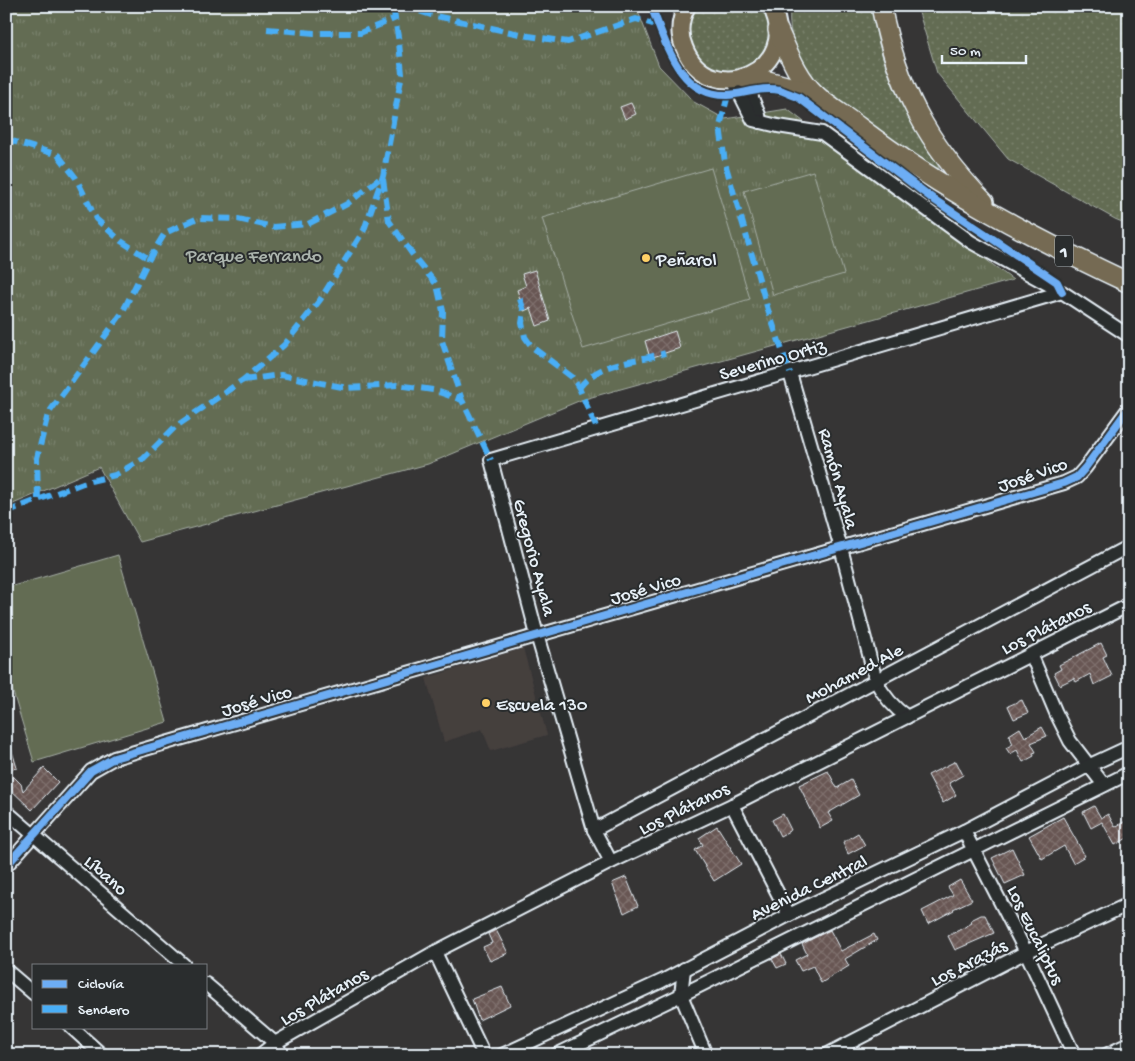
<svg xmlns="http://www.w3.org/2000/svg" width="1135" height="1061" viewBox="0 0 1135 1061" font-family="'Gochi Hand',sans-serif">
  <defs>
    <pattern id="grass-dots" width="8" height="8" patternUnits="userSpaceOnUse" patternTransform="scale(1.25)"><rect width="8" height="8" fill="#636c53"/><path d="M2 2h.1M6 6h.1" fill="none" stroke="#79816c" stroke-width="1.8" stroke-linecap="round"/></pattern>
    <pattern id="park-tufts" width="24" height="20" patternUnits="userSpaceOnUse" patternTransform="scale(1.25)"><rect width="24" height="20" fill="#636c53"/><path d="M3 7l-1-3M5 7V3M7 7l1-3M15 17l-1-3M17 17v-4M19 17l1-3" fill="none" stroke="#79816c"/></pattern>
    <pattern id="building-cross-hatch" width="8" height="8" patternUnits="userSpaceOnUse" patternTransform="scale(1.25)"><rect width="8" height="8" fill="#685653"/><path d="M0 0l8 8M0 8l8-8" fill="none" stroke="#7e6f6c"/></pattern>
  </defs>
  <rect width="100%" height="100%" fill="#363535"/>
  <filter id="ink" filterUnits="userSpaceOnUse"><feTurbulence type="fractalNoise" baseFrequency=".02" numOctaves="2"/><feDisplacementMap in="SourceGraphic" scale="10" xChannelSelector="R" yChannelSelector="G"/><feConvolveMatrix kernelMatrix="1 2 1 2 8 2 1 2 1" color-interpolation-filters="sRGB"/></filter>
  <g filter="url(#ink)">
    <path fill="#453f3e" d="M523 648 547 735 491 751 482 729 444 742 426 678Z"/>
    <g fill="url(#grass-dots)" stroke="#a6aea6">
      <path d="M694 6H765L770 16 771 41 757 64 732 74 706 67 689 46 688 19Z"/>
      <path d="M791 6H872C874 20 876 35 880 48 892 92 915 130 939 167V170C911 154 886 135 860 116 843 103 824 91 810 74 796 57 786 28 791 6Z"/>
      <path d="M917 6H1129V225L1115 219 1008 159 937 73Z"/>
    </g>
    <path fill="url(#park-tufts)" stroke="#a6aea6" d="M6 6H636L659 66 694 102 725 119 787 109 1013 280 581 400 428 464 140 542 99 467 6 507Z"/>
    <g fill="#636c53" stroke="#a6aea6">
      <path d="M711 168 750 299 583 349 542 218Z"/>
      <path d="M813 171 844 274 773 295 744 191Z"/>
      <path d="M118 555 167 722 34 762 6 669V588Z"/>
    </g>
    <g fill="url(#building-cross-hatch)" stroke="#e8f1f8">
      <path d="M631 103 636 114 625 119 620 107Z"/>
      <path d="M535 270 550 321 537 326 531 308 524 311 517 290 526 286 522 274Z"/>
      <path d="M675 331 680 348 650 358 645 341Z"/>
      <path d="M1101 643 1107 655 1103 657 1112 676 1094 685 1090 674 1076 682 1074 678 1060 685 1054 673 1061 669 1059 665Z"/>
      <path d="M1022 700 1028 713 1014 719 1008 706Z"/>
      <path d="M1042 727 1047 736 1031 743 1036 752 1033 753 1034 756 1023 762 1017 750 1010 754 1006 748 1013 744 1009 735 1020 728 1025 737Z"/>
      <path d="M6 741H9L17 768 7 770 21 784 23 791 44 768 58 782 32 810 6 785Z"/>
      <path d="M956 761 963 775 949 783 956 795 943 803 928 775Z"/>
      <path d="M828 771 837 788 851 780 859 795 828 813 833 821 820 828 799 785Z"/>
      <path d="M1094 806 1101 818 1108 814 1115 827 1129 819V837L1115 845 1102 822 1091 828 1083 812Z"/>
      <path d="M783 814 791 830 780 836 772 820Z"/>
      <path d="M1063 817 1085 856 1073 863 1064 846 1042 859 1029 836Z"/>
      <path d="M717 826 741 864 714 881 695 850 703 845 699 838Z"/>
      <path d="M858 833 865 845 848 854 843 842Z"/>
      <path d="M1012 848 1025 875 1005 884 992 858Z"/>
      <path d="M626 877 638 906 624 913 612 883Z"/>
      <path d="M960 880 972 900 953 909 954 910 928 924 922 911 953 895 948 887Z"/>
      <path d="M981 915H985L994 933 955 950 948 936 972 923 971 920Z"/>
      <path d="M496 930 508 953 490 961 483 947 492 943 488 934Z"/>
      <path d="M830 930 841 951 874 934 877 940 845 959 849 966 821 983 813 966 801 971 795 960 807 954 802 944Z"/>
      <path d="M781 954 786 964 777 968 772 959Z"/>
      <path d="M502 987 510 1005 479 1020 472 999Z"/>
    </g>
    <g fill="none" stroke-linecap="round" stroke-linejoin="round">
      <defs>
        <g id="minor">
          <path d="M744 78 759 115 760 122"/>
          <path d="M733 80 753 120 778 126 822 133 971 242 1062 292 1129 336"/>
          <path d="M790 373 841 548 876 681C884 697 893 707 907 717"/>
          <path d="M1031 654 1056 713 1070 741 1104 785"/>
          <path d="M732 805 789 915"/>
          <path d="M6 811 184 965"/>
          <path d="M594 830 1129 546"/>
          <path d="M964 831 1026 952 1074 1055"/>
          <path d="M611 862 594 830 537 635 491 460 1062 292"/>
          <path d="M6 866 91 771 114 758 1064 483 1077 477 1085 468 1129 408"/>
          <path d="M435 952 484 1055"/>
          <path d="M684 969 681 995 706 1055"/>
          <path d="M6 970 34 994"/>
          <path d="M206 984 275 1043 282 1055"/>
          <path d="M71 1027 102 1055"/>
          <path d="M260 1055 275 1043 435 952 611 862 732 805 1129 605"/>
          <path d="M502 1055 662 981 789 915 964 831 1088 766 1129 747"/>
          <path d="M556 1055 681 995 1129 773"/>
          <path d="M826 1055 1026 952 1129 904"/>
          <path d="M1106 1055 1129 1044"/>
        </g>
        <path id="major" d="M687 6C680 19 678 33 684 47 709 112 804 69 771 6"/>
        <g id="highway">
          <path d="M881 6C897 86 927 144 984 202"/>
          <path d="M778 30C788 52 798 79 816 95 829 107 845 116 859 127 942 190 1035 239 1129 283"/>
          <path d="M744 78 768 81 815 94"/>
        </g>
      </defs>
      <use href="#minor" stroke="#e8f1f8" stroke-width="16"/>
      <use href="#major" stroke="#e8f1f8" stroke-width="20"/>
      <use href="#highway" stroke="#e8f1f8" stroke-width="22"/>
      <use href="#minor" stroke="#2a2d2e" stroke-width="12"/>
      <use href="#major" stroke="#746b52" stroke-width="16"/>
      <use href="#highway" stroke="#746b52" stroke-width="19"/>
      <g stroke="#49aef6" stroke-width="6" stroke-dasharray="12 6" stroke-linecap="butt">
        <path d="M403 6 431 15 529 36 568 42 636 19 659 26"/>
        <path d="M267 29 314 33H360L396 18"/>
        <path d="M728 95 720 126 725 163 768 310 790 373"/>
        <path d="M6 139 58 155 76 178 96 219 121 241 149 259"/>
        <path d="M383 179 389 221 415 258 437 285 443 311 442 341 462 400 491 460"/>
        <path d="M520 299 524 311 522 323 525 337 532 347 572 377 579 388 597 429"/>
        <path d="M243 380 281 375 347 388 397 385 433 390 462 400"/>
        <path d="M579 388C599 361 635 362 665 353"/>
        <path d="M38 499 37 458 48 414 122 313 149 259 165 233 198 218 238 219 273 227 308 224 347 204 383 176"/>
        <path d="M6 512 83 483 115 475 143 459 175 427 243 380 284 345 320 300 364 230 383 176 402 74 399 43 393 6"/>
      </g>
      <defs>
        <g id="cycleway">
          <path d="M651 6C666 42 678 96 727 95 744 94 763 86 780 90 786 92 792 95 798 97L933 199 1057 282 1062 292"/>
          <path d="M6 866 91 771 114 758 1064 483 1077 477 1085 468 1129 408"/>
        </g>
      </defs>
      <use href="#cycleway" stroke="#2a2d2e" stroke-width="11"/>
      <use href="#cycleway" stroke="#6dadf4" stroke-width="8"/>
    </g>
  </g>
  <g fill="#ffd166" stroke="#2a2d2e" stroke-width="2">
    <circle cx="646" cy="258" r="5"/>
    <circle cx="486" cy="703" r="5"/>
  </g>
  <g text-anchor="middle" stroke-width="4" stroke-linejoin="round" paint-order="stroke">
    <rect fill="#2a2d2e" stroke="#afb6bb" stroke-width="1" x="1055" y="235.5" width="18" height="31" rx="4"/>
    <g font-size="18" font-weight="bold" fill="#e8f1f8">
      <text x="1064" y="257">1</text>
    </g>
    <g font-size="19" fill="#acb5ae" stroke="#2a2d2e">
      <text x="254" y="261">Parque Ferrando</text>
    </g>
    <g font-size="19" fill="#e8f1f8" stroke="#2a2d2e" text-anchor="start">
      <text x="656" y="265">Peñarol</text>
      <text x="496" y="710">Escuela 130</text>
    </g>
    <g font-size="19" fill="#e8f1f8" stroke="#2a2d2e">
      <text transform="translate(772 358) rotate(-16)" y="7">Severino Ortiz</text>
      <text transform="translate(1032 473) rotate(-19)" y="7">José Vico</text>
      <text transform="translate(840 478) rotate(74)" y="7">Ramón Ayala</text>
      <text transform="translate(536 557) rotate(75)" y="7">Gregorio Ayala</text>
      <text transform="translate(645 587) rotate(-16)" y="7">José Vico</text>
      <text transform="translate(1045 626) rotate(-27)" y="7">Los Plátanos</text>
      <text transform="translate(853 672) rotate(-28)" y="7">Mohamed Ale</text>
      <text transform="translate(256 699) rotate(-16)" y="7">José Vico</text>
      <text transform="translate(683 807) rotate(-26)" y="7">Los Plátanos</text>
      <text transform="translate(107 874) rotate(41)" y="7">Líbano</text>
      <text transform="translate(808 886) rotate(-26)" y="7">Avenida Central</text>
      <text transform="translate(1037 934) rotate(64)" y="7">Los Eucaliptus</text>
      <text transform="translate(968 961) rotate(-27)" y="7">Los Arazás</text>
      <text transform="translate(323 995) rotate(-30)" y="7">Los Plátanos</text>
    </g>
  </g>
  <rect width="1135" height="1061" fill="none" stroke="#2a2d2e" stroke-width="25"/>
  <rect x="12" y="12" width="1110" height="1036" fill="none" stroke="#e8f1f8" stroke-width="2" filter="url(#ink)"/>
  <rect x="32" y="964" width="175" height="65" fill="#2a2d2e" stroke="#767b7f"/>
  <rect x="42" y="980" width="25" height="8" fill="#6dadf4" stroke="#767b7f"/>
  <text x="78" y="988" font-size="15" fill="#e8f1f8">Ciclovía</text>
  <rect x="42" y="1005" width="25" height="8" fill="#49aef6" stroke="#767b7f"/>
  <text x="78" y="1014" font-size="15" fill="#e8f1f8">Sendero</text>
  <path d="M942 55v8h84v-8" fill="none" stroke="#e8f1f8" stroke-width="2.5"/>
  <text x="950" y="55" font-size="15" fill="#e8f1f8" stroke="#2a2d2e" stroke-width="4" paint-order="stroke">50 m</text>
</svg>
